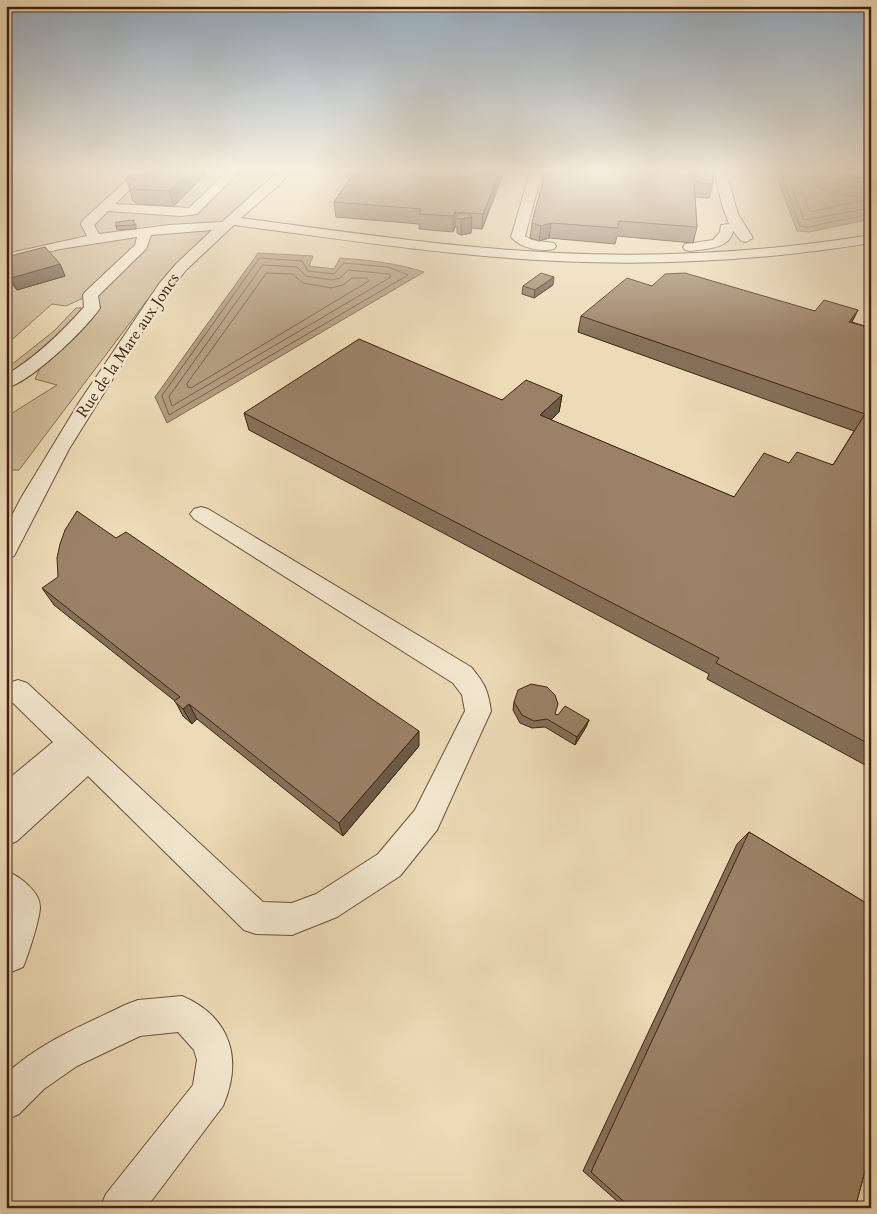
<svg xmlns="http://www.w3.org/2000/svg" width="877" height="1214" viewBox="0 0 877 1214" font-family="Cardo,serif">
  <rect width="100%" height="100%" fill="#eddbb7"/>
  <filter id="stains"><feTurbulence type="fractalNoise" baseFrequency=".004" numOctaves="4"/><feColorMatrix values="0 0 0 0 .2 0 0 0 0 .09 0 0 0 0 .02 0 0 0 .5 -.17"/></filter>
  <radialGradient id="worn" r=".72"><stop offset=".6" stop-color="#630" stop-opacity="0"/><stop offset="1" stop-color="#630" stop-opacity=".3"/></radialGradient>
  <path fill="#d0bc9b" stroke="#896f56" d="M6 169H280L250 200 217 226 169 271 19 470H6V417L57 385 35 379 46 355 6 383V369L54 331 76 308H92L90 295 66 306 52 304 6 345Z"/>
  <g fill="#b39c7f" stroke="#866b53">
    <path d="M774 169H811L871 179V219L809 232 797 231Z"/>
    <path d="M258 253 313 256 309 266 334 269 340 258C369 260 396 263 424 272L167 423 155 397Z"/>
  </g>
  <g fill="none" stroke-linecap="round" stroke-linejoin="round">
    <g stroke="#7a5f48" stroke-width="1">
      <path d="M779 169 800 226 808 227 871 214"/>
      <path d="M785 169 804 220 871 208"/>
      <path d="M793 169 810 212 864 200 863 197C841 194 811 195 805 169"/>
      <path d="M813 169 815 177 821 182 871 190"/>
      <path d="M819 169 823 176 871 184"/>
      <path d="M260 258 302 261 308 271 334 274 344 263 388 267 408 275 169 415 162 396Z"/>
      <path d="M263 265 297 267 306 276 332 280 340 278 348 270 389 274 391 277 172 406 169 397Z"/>
      <path d="M267 273 292 274 303 283 331 288 343 285 352 278H367L369 281 191 388 188 387 187 384Z"/>
    </g>
    <defs>
      <g id="minor">
        <path d="M139 169H151L115 204 189 208 230 169H242L197 214 181 216 108 211 94 225 99 234 169 225 222 222 281 169H292L279 185 241 218C347 232 452 248 558 253 663 258 767 252 871 235V243C767 260 663 266 557 261 449 256 341 239 234 225L186 270 157 308 69 449 14 556 6 558V527L21 498 80 401 159 284 176 264 212 230 151 235 146 249 98 296 100 308C85 330 31 382 6 388V375C36 357 61 333 84 307L83 295 85 292 135 245 137 237 60 249 6 262V254L87 236 81 224 82 221Z"/>
        <path d="M531 169H543L525 236 532 240 554 243 556 246 554 249C540 252 521 248 511 237Z"/>
        <path d="M714 169H725L738 214 753 238 746 242 741 241 733 231C730 249 705 249 690 251L685 250 683 247 685 244 713 240 720 232 721 225 729 224 722 205Z"/>
        <path d="M863 169H871V172L865 171Z"/>
        <path d="M201 507 208 509 471 667C485 684 488 690 491 711L437 830 400 876 337 917 292 935 256 934 244 930 88 776 17 841 6 846V781L53 742 9 699 6 688 9 683 18 680 27 683 263 902 292 903 316 894 378 854 415 810 465 711 462 695 453 683 194 519 190 514 194 509Z"/>
        <path d="M6 871C19 876 40 891 40 907 40 918 28 956 23 967L11 972 6 970Z"/>
        <path d="M182 996C231 1017 243 1059 223 1106L146 1208H100L106 1194 193 1085 197 1060 194 1050 178 1032 140 1036 77 1066 44 1089 19 1114 6 1120V1074C40 1042 84 1025 125 1005L138 1000Z"/>
      </g>
    </defs>
    <use href="#minor" stroke="#6d503a" stroke-width="2"/>
    <use href="#minor" fill="#f3e8d0" fill-rule="evenodd"/>
  </g>
  <g fill="#857059" stroke="#422211">
    <path d="M148 169H210L174 206 138 204 133 201 126 178 140 175Z"/>
    <path d="M357 169H505L482 229 471 228V233L461 235 457 233V227H455L453 232 419 229V224L336 217 334 202Z"/>
    <path d="M546 169 713 184 709 198 695 197 697 227 693 243 617 236 615 244 549 238 539 241 530 238 532 223Z"/>
    <path d="M136 224V229L117 230 116 226Z"/>
    <path d="M6 257 60 264 65 276 17 290 6 277Z"/>
    <path d="M553 285 534 298 522 294 523 286Z"/>
    <path d="M652 286 815 311 858 310 852 322 871 328V763L867 766 707 679 709 674 249 430 244 413 502 400 562 395 559 412 551 420 734 497 789 463 833 465 854 431 578 332 581 316Z"/>
    <path d="M42 588 419 746 343 836 197 719 192 724 183 716 175 701 54 605Z"/>
    <path d="M514 702 558 715 589 720 586 727 575 745 545 727 532 728 520 723 513 710Z"/>
    <path d="M749 832 871 906V1162L868 1160 855 1208H625L583 1171 737 844Z"/>
  </g>
  <g fill="#6c5b48" stroke="#422211">
    <path d="M192 169H210L174 206 169 191Z"/>
    <path d="M501 169H505L482 229 483 214Z"/>
    <path d="M455 212V227L453 232V216Z"/>
    <path d="M472 217 471 233 461 235V219Z"/>
    <path d="M551 223 549 238 539 241 541 226Z"/>
    <path d="M60 264 65 276 17 290 11 278Z"/>
    <path d="M554 277 553 285 534 298 535 290Z"/>
    <path d="M858 310 849 327V322Z"/>
    <path d="M562 395 559 412 537 433 540 415Z"/>
    <path d="M189 704 197 719 192 724 183 709Z"/>
    <path d="M589 720 586 727 575 745 577 737Z"/>
    <path d="M419 731V746L343 836 339 823Z"/>
  </g>
  <g fill="#9b8267" stroke="#422211">
    <path d="M148 169H192L169 191 133 189 129 187 136 179 126 178 130 175H140Z"/>
    <path d="M357 169H501L483 214 455 212 453 216 419 214 421 209 334 202Z"/>
    <path d="M546 169H712L714 172 713 184 694 182 697 227 619 221 618 228 551 223 541 226 532 223Z"/>
    <path d="M457 214H468L472 217 461 219 457 218Z"/>
    <path d="M134 220V225L116 226V222Z"/>
    <path d="M45 247 60 264 11 278 6 272V257Z"/>
    <path d="M541 273 554 277 535 290 523 286Z"/>
    <path d="M685 273 815 311 824 300 858 310 849 322 871 328V745L716 663 719 658 244 413 359 339 502 400 526 380 562 395 540 415 734 497 764 453 789 463 797 452 833 465 865 414 581 316 627 278 652 286 665 274Z"/>
    <path d="M77 511 116 538 126 532 419 731 339 823 189 704 183 709 174 701 180 697 42 588 58 577 57 558 60 544 65 530Z"/>
    <path d="M531 684 547 687 555 695 558 704 555 714 558 715 565 706 589 720 577 737 547 719 534 721 522 715 514 702 518 690Z"/>
    <path d="M749 832 871 906V1149L855 1208H631L591 1172Z"/>
  </g>
  <linearGradient id="sky" x2="0" y2="1"><stop stop-color="#93aabe"/><stop offset="0.5" stop-color="#f7efdf"/><stop offset="1" stop-color="#f7efdf" stop-opacity="0"/></linearGradient>
  <rect width="877" height="339" fill="url(#sky)"/>
  <g text-anchor="middle" stroke-width="5" stroke-linejoin="round" paint-order="stroke">
    <g font-size="16" fill="#422211" stroke="#f3e8d0">
      <text transform="translate(127 345) rotate(-56)" y="6">Rue de la Mare aux Joncs</text>
    </g>
  </g>
  <rect width="877" height="1214" fill="none" stroke="#eddbb7" stroke-width="25"/>
  <rect x="8" y="8" width="862" height="1199" fill="none" stroke="#422211" stroke-width="2.5"/>
  <rect x="12" y="12" width="852" height="1189" fill="none" stroke="#422211"/>
  <rect width="100%" height="100%" filter="url(#stains)"/>
  <rect width="100%" height="100%" fill="url(#worn)"/>
</svg>
